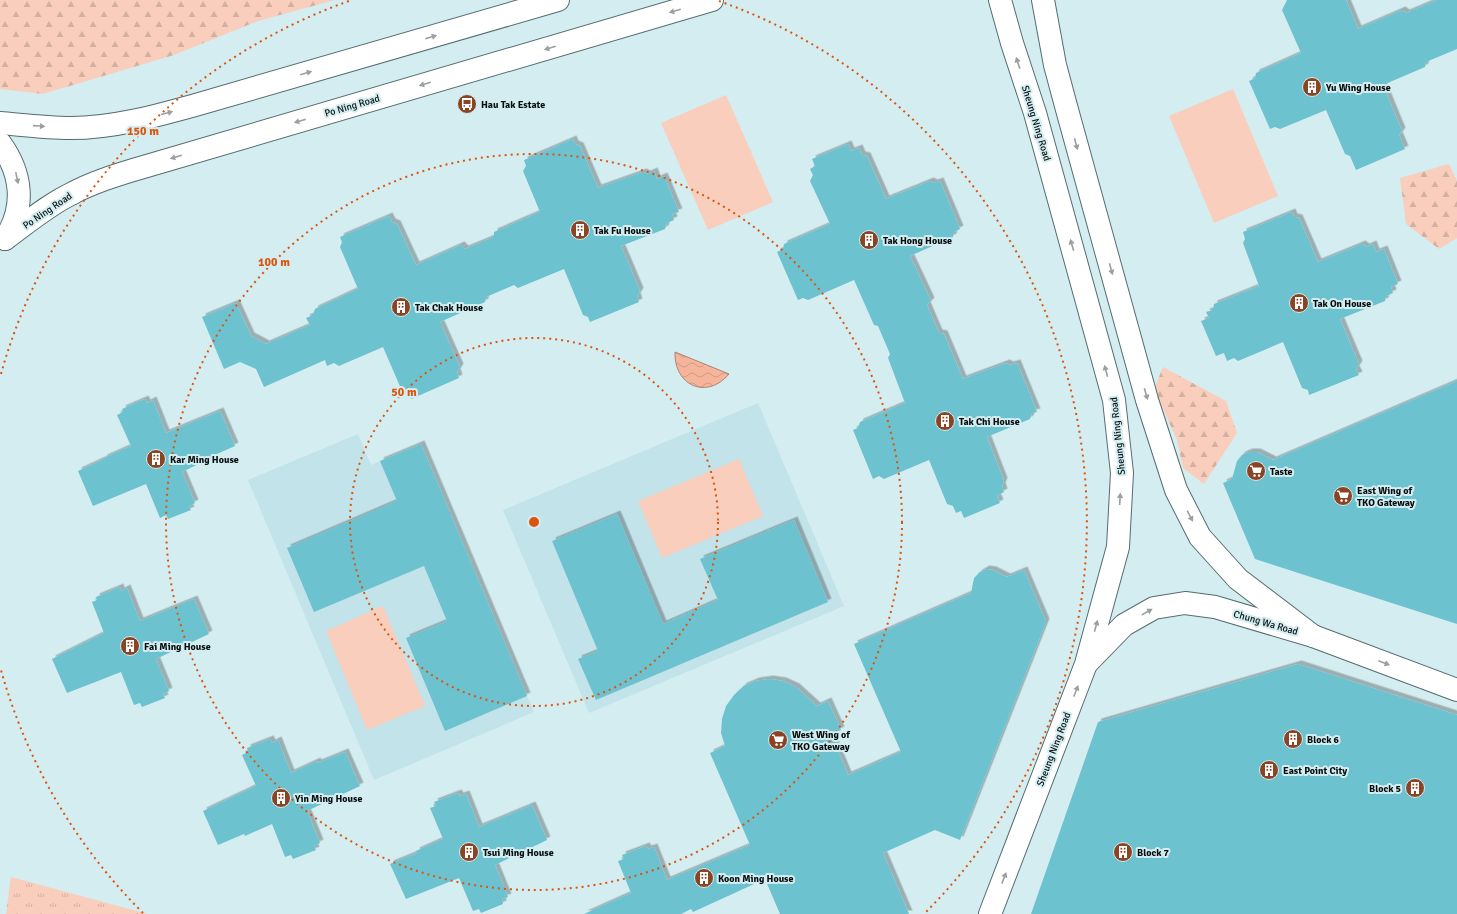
<svg xmlns="http://www.w3.org/2000/svg" width="1457" height="914" viewBox="0 0 1457 914" font-family="Signika,sans-serif">
  <defs>
    <pattern id="forest-firs" width="22" height="20" patternUnits="userSpaceOnUse"><rect width="22" height="20" fill="#f9cebc"/><path d="M5 1l3.5 6h-7zM16 11l3.5 6h-7z" fill="#d4b0a1"/></pattern>
    <pattern id="park-tufts" width="24" height="20" patternUnits="userSpaceOnUse"><rect width="24" height="20" fill="#f9cebc"/><path d="M3 7l-1-3M5 7V3M7 7l1-3M15 17l-1-3M17 17v-4M19 17l1-3" fill="none" stroke="#d4b0a1"/></pattern>
    <pattern id="water-waves" width="16" height="10" patternUnits="userSpaceOnUse"><rect width="16" height="10" fill="#f6b59a"/><path d="M0 5q4-4 8 0t8 0" fill="none" stroke="#d19a84"/></pattern>
    <filter id="shadow"><feDropShadow dx="3.5" dy="-3.5" stdDeviation="0" flood-color="#0004"/></filter>
  </defs>
  <rect width="100%" height="100%" fill="#d4edf1"/>
  <g fill="#c1e3e9">
    <path d="M758 403 844 606 589 713 503 510Z"/>
    <path d="M358 434 371 465 421 444 534 712 374 780 248 480Z"/>
  </g>
  <g fill="#f9cebc">
    <path d="M1233 89 1278 196 1214 223 1169 116Z"/>
    <path d="M726 95 773 202 708 230 661 123Z"/>
    <path d="M739 459 763 516 662 558 638 501Z"/>
    <path d="M383 606 425 706 367 730 326 631Z"/>
  </g>
  <g fill="url(#forest-firs)">
    <path d="M0 0H335L258 21 174 55 43 94 0 89Z"/>
    <path d="M1449 164 1457 181V238L1439 249 1406 224 1400 178Z"/>
    <path d="M1163 367 1226 401 1237 433 1204 484 1183 468 1177 440 1154 389Z"/>
  </g>
  <path fill="url(#park-tufts)" d="M11 877 148 914H6Z"/>
  <path fill="url(#water-waves)" stroke="#ae8371" d="M675 352 729 374C707 400 674 386 675 352Z"/>
  <g fill="#6cc2cf" filter="url(#shadow)">
    <path d="M1287 0H1346L1358 29 1402 10 1406 13 1437 0H1457V49L1426 62 1425 67 1383 85 1402 131 1399 135 1405 149 1356 170 1350 156 1345 154 1326 110 1280 129 1275 127 1270 129 1249 81 1255 78 1256 73 1301 53 1282 10Z"/>
    <path d="M573 139 575 144 580 146 598 188 643 172 647 174 654 171 657 179 664 176 679 212 672 214 674 220 667 223 665 229 621 246 640 291 637 296 639 302 590 322 588 317 583 315 564 269 518 288 514 285 486 297 485 302 440 322 460 367 457 372 459 378 411 399 408 393 402 391 383 347 339 366 334 363 327 366 325 360 264 387 256 369 240 362 224 369 202 317 236 303 251 336 266 344 310 325 306 318 313 315 315 309 358 289 340 247 342 242 340 237 389 216 392 222 397 224 416 265 461 245 465 249 494 237V232L540 212 523 171 526 166 524 160Z"/>
    <path d="M848 144 851 151 859 148 862 155 867 156 886 199 930 181 934 183 940 181 960 229 954 232 953 237 910 256 931 301 927 305 939 333 944 334 963 379 1006 363 1010 365 1017 363 1037 412 1032 413 1030 419 987 437 1004 481 1002 486 1004 492 997 496 1000 503 964 518 961 511 956 513 953 506 947 504 929 460 884 479 879 476 873 479 853 430 858 428 860 422 905 403 888 358 890 354 878 326 874 325 854 280 808 300 803 298 798 300 777 252 783 249 784 244 830 224 810 181 813 175 810 169 815 166 812 159Z"/>
    <path d="M1292 212 1294 217 1299 218 1318 262 1362 244 1366 247 1373 244 1376 252 1384 249 1398 284 1391 287 1393 293 1386 296 1385 301 1340 319 1359 364 1356 369 1359 375 1309 395 1308 390 1302 388 1283 342 1238 361 1234 358 1227 361 1224 353 1216 356 1201 321 1209 318 1206 312 1213 310 1214 304 1259 286 1243 243 1245 239 1243 232Z"/>
    <path d="M1457 381V624L1255 559 1223 483 1232 479 1237 461 1242 455 1249 452H1257L1273 460Z"/>
    <path d="M145 399 147 403 153 400 166 433 220 411 235 446 208 458 209 459 182 472 195 503 189 506 191 510 168 519 166 515 160 518 146 484 93 506 78 471 104 459V458L131 446 117 415 123 412 122 409Z"/>
    <path d="M421 444 527 696 445 731 406 638 447 621 424 566 314 612 287 548 397 501 380 461Z"/>
    <path d="M617 514 663 624 718 600 700 559 794 520 828 602 596 700 578 659 598 651 552 541Z"/>
    <path d="M986 569 993 570 1007 577 1024 570 1046 622 960 840 935 830 883 853 909 914H780L765 879 693 912 691 909 681 914H584L631 893 618 861 624 859 622 855 646 846 648 849 654 847 667 880 750 845 710 753 725 746 721 733 722 719 726 706 734 695 744 686 756 681 770 679 783 681 796 687 817 706 828 701 841 730 831 734 848 775 901 752 854 644 971 593 974 578 979 573Z"/>
    <path d="M120 587 121 591 127 588 140 621 194 599 209 634 156 659 169 691 163 694 165 698 142 707 140 703 134 705 121 672 67 693 52 659 104 633 92 602 97 600 96 597Z"/>
    <path d="M1298 664 1457 715V914H1031L1098 722Z"/>
    <path d="M270 739 272 743 278 740 291 773 317 761 318 763 345 752 360 786 307 811 320 843 314 846 316 850 293 859 291 855 285 857 272 824 245 836 244 834 218 845 203 811 256 786 242 755 248 752 247 748Z"/>
    <path d="M458 793 460 796 466 794 479 827 532 805 547 840 495 865 508 897 502 899 503 904 481 913 479 909 473 911 459 878 406 899 390 864 417 853 416 851 443 839 430 808 436 806 434 802Z"/>
  </g>
  <g fill="none" stroke-linecap="round" stroke-linejoin="round">
    <defs>
      <g id="secondary">
        <path d="M1043 0 1055 65 1066 106 1147 400 1176 490 1200 537 1238 579 1313 636"/>
        <path d="M0 123C23 125 47 128 71 128 112 128 152 117 192 106L558 0"/>
        <path d="M0 143C22 173 26 207 5 239"/>
        <path d="M5 239C27 223 48 205 71 194 93 182 117 175 140 168L712 0"/>
        <path d="M1087 663 1124 625 1154 608 1185 603 1215 607 1313 636 1457 690"/>
        <path d="M990 914 1086 664 1118 547 1122 473 1114 400 1035 113 1012 43 1000 0"/>
      </g>
    </defs>
    <use href="#secondary" stroke="#566c6f" stroke-width="24"/>
    <use href="#secondary" stroke="#fff" stroke-width="22"/>
  </g>
  <defs><path id="oneway-solid" d="M-6-.8H1V-3.2L6.5 0L1 3.2V.8H-6Z"/></defs>
  <g fill="#9b9f9f">
    <use href="#oneway-solid" transform="translate(675 11) rotate(164)"/>
    <use href="#oneway-solid" transform="translate(431 37) rotate(-16)"/>
    <use href="#oneway-solid" transform="translate(550 48) rotate(164)"/>
    <use href="#oneway-solid" transform="translate(1018 63) rotate(-108)"/>
    <use href="#oneway-solid" transform="translate(306 73) rotate(-16)"/>
    <use href="#oneway-solid" transform="translate(425 84) rotate(164)"/>
    <use href="#oneway-solid" transform="translate(167 113) rotate(-15)"/>
    <use href="#oneway-solid" transform="translate(300 121) rotate(164)"/>
    <use href="#oneway-solid" transform="translate(39 126) rotate(4)"/>
    <use href="#oneway-solid" transform="translate(1076 144) rotate(75)"/>
    <use href="#oneway-solid" transform="translate(176 157) rotate(164)"/>
    <use href="#oneway-solid" transform="translate(17 178) rotate(78)"/>
    <use href="#oneway-solid" transform="translate(1072 245) rotate(-106)"/>
    <use href="#oneway-solid" transform="translate(1111 269) rotate(75)"/>
    <use href="#oneway-solid" transform="translate(1106 371) rotate(-105)"/>
    <use href="#oneway-solid" transform="translate(1146 394) rotate(74)"/>
    <use href="#oneway-solid" transform="translate(1120 499) rotate(-87)"/>
    <use href="#oneway-solid" transform="translate(1190 516) rotate(62)"/>
    <use href="#oneway-solid" transform="translate(1147 612) rotate(-29)"/>
    <use href="#oneway-solid" transform="translate(1096 626) rotate(-75)"/>
    <use href="#oneway-solid" transform="translate(1384 663) rotate(21)"/>
    <use href="#oneway-solid" transform="translate(1076 691) rotate(-69)"/>
    <use href="#oneway-solid" transform="translate(1004 878) rotate(-69)"/>
  </g>
  <g fill="none" stroke="#dd550c" stroke-width="2" stroke-dasharray="2 4">
    <circle cx="534" cy="522" r="184"/>
    <circle cx="534" cy="522" r="368"/>
    <path d="M143 913A553 553 0 0 1 1 670M1 374A553 553 0 0 1 349 1M719 1A553 553 0 0 1 925 913"/>
  </g>
  <defs>
    <symbol id="building-disc" viewBox="-11 -11 22 22"><circle r="9.5" fill="#8b4423" stroke="#d4edf1"/><path d="M-4-6H4V6H1V3H-1V6H-4ZM-2.5-4.3h1.7v1.8h-1.7ZM.8-4.3h1.7v1.8H.8ZM-2.5-1h1.7V.8h-1.7ZM.8-1h1.7V.8H.8Z" fill="#fff"/></symbol>
    <symbol id="bus-disc" viewBox="-11 -11 22 22"><circle r="9.5" fill="#8b4423" stroke="#d4edf1"/><path d="M-5-6H5V4H4V6H2V4H-2V6H-4V4H-5ZM-3.5-4V0h7V-4ZM-3.5 1.2v1.5H-2V1.2ZM2 1.2v1.5H3.5V1.2Z" fill="#fff"/></symbol>
    <symbol id="supermarket-disc" viewBox="-11 -11 22 22"><circle r="9.5" fill="#8b4423" stroke="#d4edf1"/><path d="M-6-5.5h2.5l.6 2H6L4.5 2H-2.5L-4.4-4H-6ZM-1.5 3.2a1.3 1.3 0 1 0 .1 0ZM3 3.2a1.3 1.3 0 1 0 .1 0Z" fill="#fff"/></symbol>
  </defs>
  <g fill-rule="evenodd">
    <use href="#building-disc" x="1301" y="76" width="22" height="22"/>
    <use href="#bus-disc" x="456" y="93" width="22" height="22"/>
    <use href="#building-disc" x="569" y="219" width="22" height="22"/>
    <use href="#building-disc" x="858" y="229" width="22" height="22"/>
    <use href="#building-disc" x="1288" y="292" width="22" height="22"/>
    <use href="#building-disc" x="390" y="296" width="22" height="22"/>
    <use href="#building-disc" x="934" y="410" width="22" height="22"/>
    <use href="#building-disc" x="145" y="448" width="22" height="22"/>
    <use href="#supermarket-disc" x="1245" y="460" width="22" height="22"/>
    <use href="#supermarket-disc" x="1332" y="485" width="22" height="22"/>
    <use href="#building-disc" x="119" y="635" width="22" height="22"/>
    <use href="#building-disc" x="1282" y="728" width="22" height="22"/>
    <use href="#supermarket-disc" x="767" y="729" width="22" height="22"/>
    <use href="#building-disc" x="1258" y="759" width="22" height="22"/>
    <use href="#building-disc" x="1404" y="777" width="22" height="22"/>
    <use href="#building-disc" x="270" y="787" width="22" height="22"/>
    <use href="#building-disc" x="458" y="841" width="22" height="22"/>
    <use href="#building-disc" x="1112" y="841" width="22" height="22"/>
    <use href="#building-disc" x="693" y="867" width="22" height="22"/>
  </g>
  <g text-anchor="middle" stroke-width="4" stroke-linejoin="round" paint-order="stroke">
    <g font-size="10" font-weight="bold" fill="#060f10" stroke="#d4edf1" text-anchor="start">
      <text x="1326" y="91">Yu Wing House</text>
      <text x="481" y="108">Hau Tak Estate</text>
      <text x="594" y="234">Tak Fu House</text>
      <text x="883" y="244">Tak Hong House</text>
      <text x="1313" y="307">Tak On House</text>
      <text x="415" y="311">Tak Chak House</text>
      <text x="959" y="425">Tak Chi House</text>
      <text x="170" y="463">Kar Ming House</text>
      <text x="1270" y="475">Taste</text>
      <text x="1357" y="494">East Wing of<tspan x="1357" dy="12">TKO Gateway</tspan></text>
      <text x="144" y="650">Fai Ming House</text>
      <text x="792" y="738">West Wing of<tspan x="792" dy="12">TKO Gateway</tspan></text>
      <text x="1307" y="743">Block 6</text>
      <text x="1283" y="774">East Point City</text>
      <text x="1401" y="792" text-anchor="end">Block 5</text>
      <text x="295" y="802">Yin Ming House</text>
      <text x="483" y="856">Tsui Ming House</text>
      <text x="1137" y="856">Block 7</text>
      <text x="718" y="882">Koon Ming House</text>
    </g>
    <g font-size="10" fill="#060f10" stroke="#d4edf1">
      <text transform="translate(352 105) rotate(-16)" y="4">Po Ning Road</text>
      <text transform="translate(1037 123) rotate(73)" y="4">Sheung Ning Road</text>
      <text transform="translate(47 210) rotate(-34)" y="4">Po Ning Road</text>
      <text transform="translate(1117 436) rotate(-96)" y="4">Sheung Ning Road</text>
      <text transform="translate(1266 622) rotate(16)" y="4">Chung Wa Road</text>
      <text transform="translate(1053 749) rotate(-69)" y="4">Sheung Ning Road</text>
    </g>
  </g>
  <circle cx="534" cy="522" r="6" fill="#dd550c" stroke="#d4edf1" stroke-width="2"/>
  <g font-size="12" text-anchor="middle" font-weight="bold" fill="#dd550c" stroke="#d4edf1" stroke-width="4" stroke-linejoin="round" paint-order="stroke">
    <text x="143" y="135">150 m</text>
    <text x="274" y="266">100 m</text>
    <text x="404" y="396">50 m</text>
  </g>
</svg>
